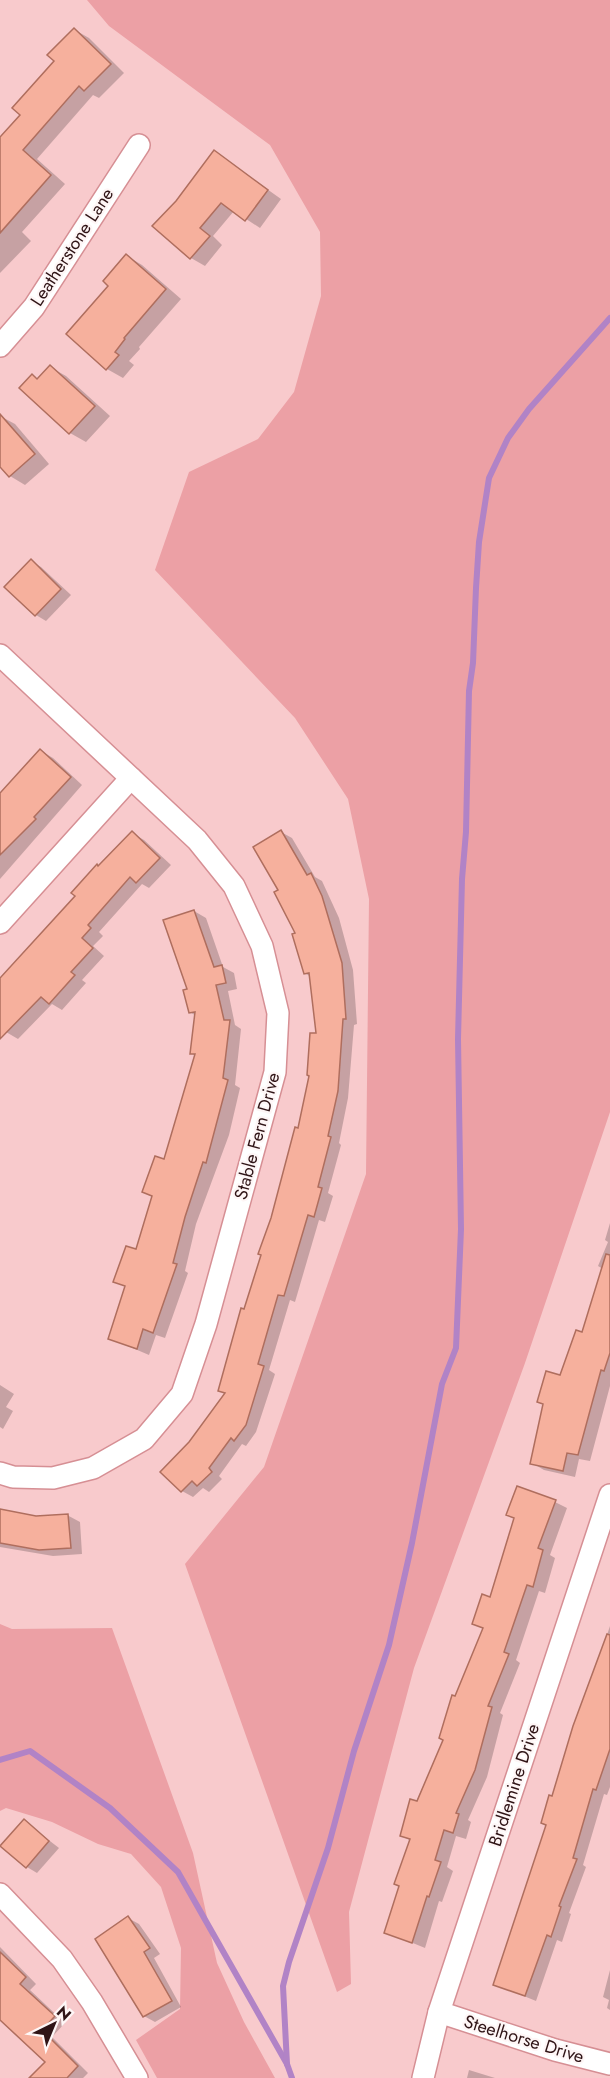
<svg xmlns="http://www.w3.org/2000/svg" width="610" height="2078" viewBox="0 0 610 2078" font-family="Jost,sans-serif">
  <rect width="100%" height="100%" fill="#f8cacc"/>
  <g fill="#eca0a5">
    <path d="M87 0H610V1112L525 1363 414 1668 349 1912 351 1984 337 1992 185 1564 264 1467 366 1174 369 899 348 799 295 718 155 570 189 472 258 439 294 392 321 296 320 232 270 145 109 26Z"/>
    <path d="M0 1624 12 1629 112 1628 193 1853 217 1963 244 2022 275 2078H157L136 2040 180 2009 181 1948 161 1887 131 1854 98 1844 52 1822 6 1808 0 1811Z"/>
  </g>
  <g fill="#0003">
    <path d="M75 30 89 38 124 73 99 98 93 95 37 159 65 184 22 232 31 241 0 273V139L22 114Z"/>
    <path d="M215 152 281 199 260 228 234 211 213 236 222 245 205 266 191 258 178 202Z"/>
    <path d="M127 256 142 265 181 299 139 347 140 349 129 361 134 365 123 378 107 369 68 334 111 286Z"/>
    <path d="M50 367 66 376 110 416 86 442 70 433 21 388 33 376 39 380Z"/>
    <path d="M0 416 15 424 49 464 25 485 10 476 0 465Z"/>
    <path d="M31 561 41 567 71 595 46 621 36 615Z"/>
    <path d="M41 751 53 758 82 785 0 879V794Z"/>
    <path d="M281 832 292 838 315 877 322 881 339 918 353 970 357 1024 354 1025 348 1098 339 1143 341 1145 328 1193 333 1196 325 1222 319 1220 295 1302 290 1300 269 1370 275 1374 256 1432 246 1446 242 1444 219 1476 222 1479 209 1492 203 1488 193 1497 182 1491 162 1472 191 1443 226 1394 220 1391 299 1130 317 1035 311 977 305 973 297 934 281 890Z"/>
    <path d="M132 833 144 840 171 865 149 888 142 884 99 932 103 936 93 946 104 956 82 980 86 983 62 1010 52 1004 18 1039 6 1032 0 1026V979Z"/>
    <path d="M194 911 206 918 223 967 234 973 237 989 228 991 235 1025 241 1029 235 1085 240 1088 229 1135 196 1224 185 1271 188 1273 165 1338 156 1335 149 1355 109 1338 127 1288 115 1281 137 1251 153 1197 144 1192 165 1161 196 1056 191 1053 196 1016 190 1012 189 990Z"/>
    <path d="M610 1223V1386L590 1461 579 1459 575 1477 544 1470 532 1463 561 1377 583 1334 603 1269 598 1266 608 1242 605 1240Z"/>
    <path d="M0 1385 14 1394 6 1407 13 1411 3 1429 0 1427Z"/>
    <path d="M555 1502 567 1508 550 1555 555 1558 545 1593 539 1591 516 1660 520 1663 500 1713 503 1715 487 1777 468 1820 471 1822 466 1839 456 1836 447 1867 453 1871 442 1902 439 1901 425 1948 386 1932 401 1887 411 1841 401 1835 444 1740 456 1697 484 1629 474 1623 491 1599 515 1519 508 1514Z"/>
    <path d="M0 1511 36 1517 67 1515 80 1522 82 1554 53 1556 0 1547Z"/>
    <path d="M610 1626V1787L607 1795 604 1794 583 1865 586 1867 569 1913 571 1914 562 1942 557 1940 536 2001 495 1984 548 1826 552 1798Z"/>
    <path d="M24 1821 59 1848 37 1873 27 1867Z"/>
    <path d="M128 1918 139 1924 160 1954 154 1958 181 2007 155 2022 144 2016Z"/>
    <path d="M0 1947 36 1984 30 1990 65 2023 52 2037 88 2073 83 2078H36L47 2062 0 2005Z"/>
    <path d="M610 1970V2010L607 2008 609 2000 603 1997Z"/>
    <path d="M469 2070 495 2078H467Z"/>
  </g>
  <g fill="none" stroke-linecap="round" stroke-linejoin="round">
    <g stroke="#b183c6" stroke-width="6">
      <path d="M0 1760 30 1751 110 1808 178 1872 287 2064 292 2078"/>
      <path d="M287 2064 283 1986 289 1962 328 1848 354 1751 389 1645 412 1543 442 1384 456 1348 461 1229 458 1039 462 879 466 832 469 691 473 663 476 588 479 542 489 478 508 438 529 409 610 318"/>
    </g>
  </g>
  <g fill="#f6b09d" stroke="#af6e5e" stroke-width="1.5">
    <path d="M74 28 111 64 84 91 79 86 23 150 51 175 0 233V137L20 115 12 108 54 61 47 55Z"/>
    <path d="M214 150 268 190 245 221 221 203 200 228 210 236 190 259 152 226 176 201Z"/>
    <path d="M126 254 166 289 124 338 125 339 115 352 119 355 106 370 66 334 108 286 103 281Z"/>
    <path d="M50 365 95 406 69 434 19 388 32 374 37 379Z"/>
    <path d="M0 414 35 454 9 477 0 467Z"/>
    <path d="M31 559 61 589 35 616 4 587Z"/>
    <path d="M40 749 71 777 34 817 36 819 0 855V793Z"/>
    <path d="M281 830 307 875 311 873 322 896 342 963 346 1019H343L338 1091 328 1136 331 1137 318 1187 322 1188 314 1217 308 1215 284 1296 278 1295 258 1364 264 1366 246 1425 234 1441 231 1438 209 1468 212 1472 197 1486 192 1481 181 1492 160 1472 189 1442 225 1393 218 1391 241 1308 244 1309 261 1255 258 1254 271 1218 295 1127 298 1128 309 1076 307 1075 310 1033H316L309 973 304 974 292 934 295 933 274 892 278 890 253 847Z"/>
    <path d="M132 831 160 858 136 883 130 877 88 925 91 928 82 938 93 948 71 972 75 975 49 1004 41 997 0 1039V978L75 896 71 893 97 864 98 866Z"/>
    <path d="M194 910 214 967 222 965 226 983 216 985 224 1020H230L223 1078 228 1080 206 1163 203 1162 185 1217 173 1263 177 1264 153 1333 143 1329 137 1349 108 1339 125 1286 113 1282 126 1246 136 1249 152 1196 142 1192 155 1156 164 1159 195 1054H190L195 1012 189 1013 183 990 187 989 163 920Z"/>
    <path d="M606 1254 610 1255V1353L604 1371 601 1370 578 1455 567 1453 563 1471 530 1464 543 1404 537 1402 546 1371 560 1375 576 1330 582 1332Z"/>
    <path d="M517 1486 556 1500 538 1548 543 1550 533 1587 527 1585 504 1652 509 1654 488 1706 492 1707 475 1770 456 1813 459 1814 453 1833 444 1830 435 1860 441 1862 429 1897 427 1896 412 1943 384 1933 399 1886 394 1884 410 1839 400 1836 410 1799 417 1801 443 1740 439 1738 452 1695 455 1696 483 1628 472 1624 482 1594 490 1597 514 1518 506 1515Z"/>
    <path d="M0 1509 36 1516 68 1514 71 1548 39 1550 0 1543Z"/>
    <path d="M607 1634 610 1635V1749L596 1790 593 1789 573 1858 577 1859 559 1906 561 1907 551 1937 547 1935 525 1996 493 1985 546 1825 541 1823 549 1795 552 1796 573 1726Z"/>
    <path d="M24 1819 49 1841 26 1868 0 1846Z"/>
    <path d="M128 1916 150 1948 144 1952 172 2001 143 2017 95 1939Z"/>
    <path d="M0 1952 26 1977 20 1984 55 2016 42 2030 78 2066 67 2078H29L45 2062 0 2020Z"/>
  </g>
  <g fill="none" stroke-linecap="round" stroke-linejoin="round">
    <defs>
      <g id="street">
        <path d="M0 346 34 307 139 145"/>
        <path d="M0 655 197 840 234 886 262 946 278 1013 275 1072 206 1324 182 1394 144 1439 93 1468 53 1478 13 1477 0 1473"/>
        <path d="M0 923 131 778"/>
        <path d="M0 1894 62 1959 92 2002 137 2078"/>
        <path d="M439 2012 555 2050 610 2064"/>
        <path d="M423 2078 439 2012 610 1495"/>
      </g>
    </defs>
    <use href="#street" stroke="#d68f94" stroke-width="24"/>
    <use href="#street" stroke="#fff" stroke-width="21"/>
  </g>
  <g text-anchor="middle" stroke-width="4.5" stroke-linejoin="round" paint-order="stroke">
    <g font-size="18" fill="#2f1416" stroke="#fef6f6">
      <text transform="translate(72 247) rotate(-57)" y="6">Leatherstone Lane</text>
      <text transform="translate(257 1136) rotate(-75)" y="6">Stable Fern Drive</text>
      <text transform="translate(514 1785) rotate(-72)" y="6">Bridlemine Drive</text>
      <text transform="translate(524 2039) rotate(17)" y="6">Steelhorse Drive</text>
    </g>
  </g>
  <g transform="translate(54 2024) rotate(43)" stroke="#fef6f6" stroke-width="4.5" paint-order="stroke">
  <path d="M0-4.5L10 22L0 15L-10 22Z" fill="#2f1416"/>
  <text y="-9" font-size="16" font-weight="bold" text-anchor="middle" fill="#2f1416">N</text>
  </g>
</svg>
